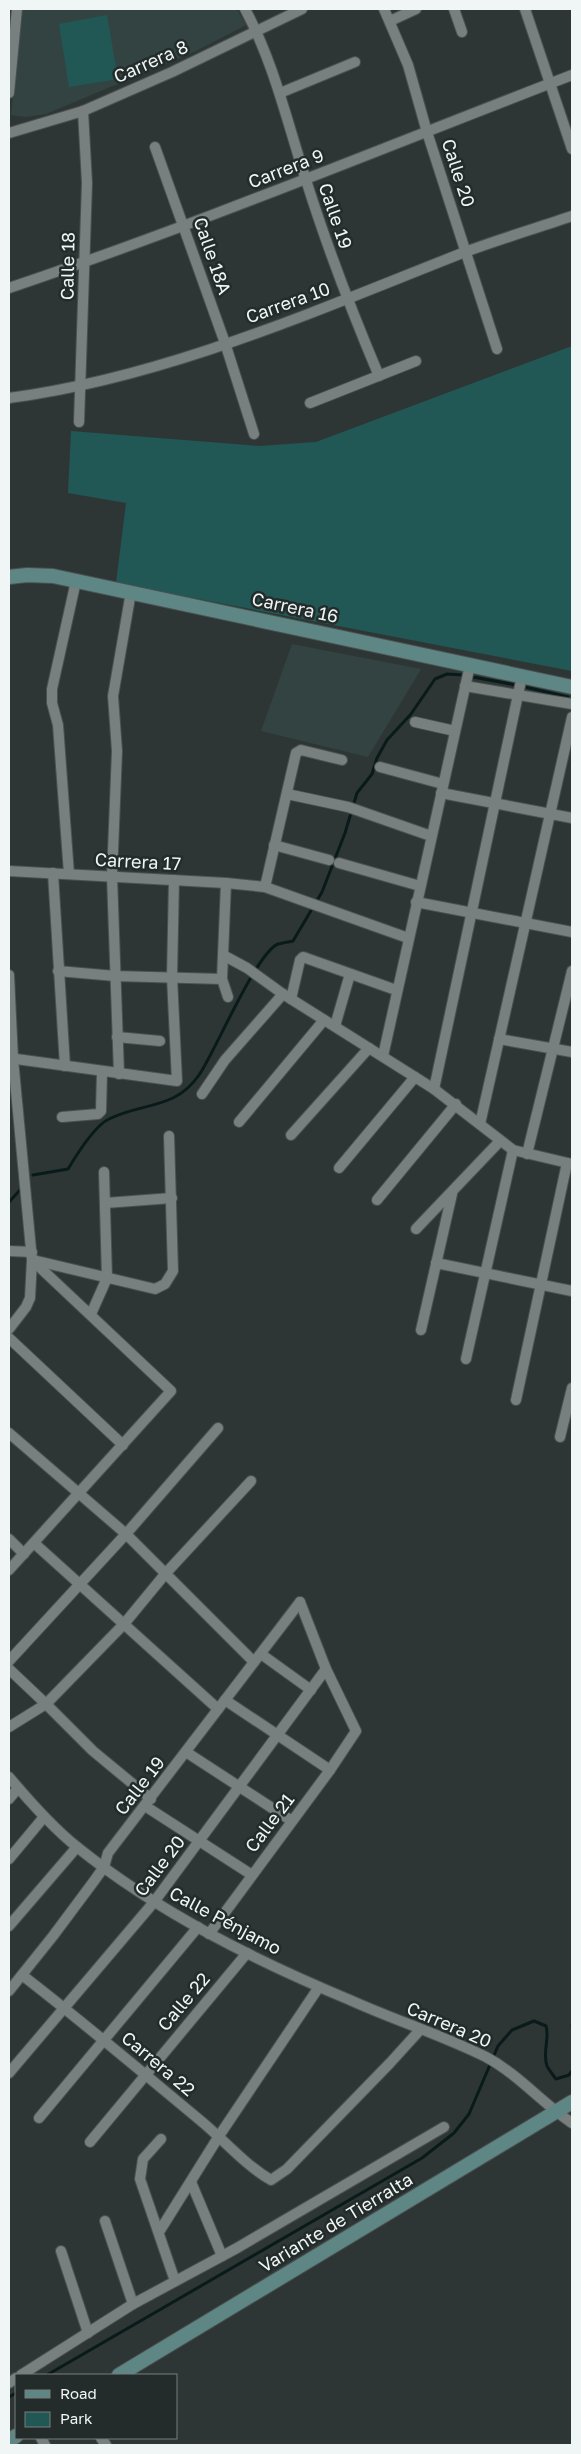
<svg xmlns="http://www.w3.org/2000/svg" width="581" height="2454" viewBox="0 0 581 2454" font-family="'Golos Text',sans-serif">
  <rect width="100%" height="100%" fill="#2e3635"/>
  <g fill="#334342">
    <path d="M22 9H237L246 25 196 51 46 114 26 117 11 115Z"/>
    <path d="M292 644 421 669 368 757 261 731Z"/>
  </g>
  <g fill="#215855">
    <path d="M107 15 118 79 69 87 59 24Z"/>
    <path d="M572 346V671L116 583 126 503 68 493 71 431 259 446 316 442Z"/>
  </g>
  <g fill="none" stroke-linecap="round" stroke-linejoin="round">
    <g stroke="#081b1a" stroke-width="3">
      <path d="M473 677 516 685"/>
      <path d="M525 687 568 697"/>
      <path d="M33 1175 68 1169C77 1154 94 1126 109 1119 143 1102 175 1110 199 1075 215 1052 256 953 278 944 282 943 288 942 293 941L322 892 345 833 357 793 372 774 377 758 387 740 411 714 435 679 447 674 463 675"/>
      <path d="M9 1202 20 1190"/>
      <path d="M572 2025V2026"/>
      <path d="M47 2375 422 2158 454 2133 469 2114 498 2046 512 2030 534 2021 546 2026C550 2039 542 2052 547 2066 549 2070 553 2075 556 2079L569 2075 572 2071"/>
      <path d="M9 2397 16 2393"/>
    </g>
    <defs>
      <g id="street">
        <path d="M245 9C274 63 287 122 306 180 327 247 352 312 379 376"/>
        <path d="M384 9 408 65 427 132 497 349"/>
        <path d="M454 9 462 32"/>
        <path d="M525 9 572 149"/>
        <path d="M390 21 416 9"/>
        <path d="M9 93 17 9"/>
        <path d="M280 93 355 62"/>
        <path d="M9 133 83 111 172 72 302 9"/>
        <path d="M155 147 225 343 254 434"/>
        <path d="M9 288C199 224 385 147 572 75"/>
        <path d="M9 398C167 377 317 310 465 252 500 239 537 228 572 216"/>
        <path d="M310 403 416 361"/>
        <path d="M79 422 87 183 83 111"/>
        <path d="M465 686 572 704"/>
        <path d="M415 722 455 731"/>
        <path d="M380 767 443 784"/>
        <path d="M441 793 572 818"/>
        <path d="M287 794 348 807 431 836"/>
        <path d="M274 845 329 860"/>
        <path d="M339 863 420 886"/>
        <path d="M9 871 226 883 265 887 408 938"/>
        <path d="M53 873 65 1066"/>
        <path d="M69 874 58 725 52 703V689L76 581"/>
        <path d="M226 883 222 979 228 997"/>
        <path d="M265 887 296 753 301 750 342 760"/>
        <path d="M416 902 572 932"/>
        <path d="M223 955 247 968 283 994 434 1089 513 1150 572 1164"/>
        <path d="M58 971 115 976 222 979"/>
        <path d="M9 975 13 1059 32 1260 30 1298 26 1307 9 1329"/>
        <path d="M291 999 300 960 303 957 396 990"/>
        <path d="M335 1026 350 974"/>
        <path d="M117 1037 160 1041"/>
        <path d="M499 1039 572 1052"/>
        <path d="M383 1056 470 665"/>
        <path d="M9 1058 177 1081 172 977 174 880"/>
        <path d="M119 1074 112 876 117 751 113 696 131 592"/>
        <path d="M434 1089 522 676"/>
        <path d="M202 1094 225 1060 283 994"/>
        <path d="M62 1117 98 1114 101 1111 102 1072"/>
        <path d="M239 1122 324 1020"/>
        <path d="M480 1124 572 717"/>
        <path d="M291 1135 369 1048"/>
        <path d="M527 1154 572 971"/>
        <path d="M339 1168 415 1077"/>
        <path d="M377 1200 456 1104"/>
        <path d="M105 1203 172 1198"/>
        <path d="M416 1229 500 1141"/>
        <path d="M9 1251 32 1252"/>
        <path d="M33 1260 155 1289 165 1284 173 1271 169 1136"/>
        <path d="M436 1263 572 1291"/>
        <path d="M91 1314 107 1278 104 1172"/>
        <path d="M421 1330 452 1194"/>
        <path d="M9 1338 123 1445"/>
        <path d="M466 1359 513 1150"/>
        <path d="M516 1400 567 1163"/>
        <path d="M9 1433 126 1534 254 1662"/>
        <path d="M560 1437 572 1388"/>
        <path d="M9 1539 24 1554"/>
        <path d="M34 1543 218 1709"/>
        <path d="M9 1570 171 1391 32 1260"/>
        <path d="M261 1654 311 1690"/>
        <path d="M9 1661 126 1534 218 1428"/>
        <path d="M9 1669 46 1704 93 1751 151 1799"/>
        <path d="M225 1700 330 1770"/>
        <path d="M9 1727 46 1704 124 1624 166 1573 251 1481"/>
        <path d="M186 1752 292 1821"/>
        <path d="M9 1777C30 1802 52 1827 77 1847 158 1912 254 1960 350 2000 394 2020 442 2035 486 2057 518 2074 542 2103 572 2123"/>
        <path d="M9 1799 18 1788"/>
        <path d="M145 1806 252 1875"/>
        <path d="M9 1859 44 1817"/>
        <path d="M9 1926 77 1847"/>
        <path d="M209 1934 330 1770 356 1731 326 1669 300 1602"/>
        <path d="M22 1975C83 2022 142 2072 201 2121 224 2140 245 2165 271 2180L287 2169 390 2063 420 2030"/>
        <path d="M9 1991 53 1936 94 1881 104 1867 108 1853 300 1602"/>
        <path d="M9 2073 154 1902 326 1669"/>
        <path d="M39 2118 198 1927"/>
        <path d="M161 2139 143 2159 140 2179 175 2281"/>
        <path d="M90 2142 247 1953"/>
        <path d="M191 2182 222 2256"/>
        <path d="M105 2221 133 2304"/>
        <path d="M159 2232 219 2136 319 1987"/>
        <path d="M61 2251 88 2333"/>
        <path d="M21 2375 133 2304 237 2248 444 2127"/>
        <path d="M9 2383 16 2378"/>
        <path d="M41 2438 45 2445"/>
        <path d="M101 2438 106 2445"/>
      </g>
      <g id="secondary">
        <path d="M9 577 27 575 53 576 572 687"/>
        <path d="M119 2375 572 2102"/>
        <path d="M9 2441 16 2436"/>
      </g>
    </defs>
    <use href="#street" stroke="#4a5151" stroke-width="12"/>
    <use href="#secondary" stroke="#4a5151" stroke-width="16"/>
    <use href="#street" stroke="#77807f" stroke-width="10"/>
    <use href="#secondary" stroke="#5e8684" stroke-width="14"/>
  </g>
  <g text-anchor="middle" stroke-width="5" stroke-linejoin="round" paint-order="stroke">
    <g font-size="18" fill="#f0f5f5" stroke="#242c2b">
      <text transform="translate(151 62) rotate(-24)" y="6">Carrera 8</text>
      <text transform="translate(286 169) rotate(-21)" y="6">Carrera 9</text>
      <text transform="translate(458 173) rotate(72)" y="6">Calle 20</text>
      <text transform="translate(335 216) rotate(71)" y="6">Calle 19</text>
      <text transform="translate(212 256) rotate(71)" y="6">Calle 18A</text>
      <text transform="translate(68 266) rotate(-89)" y="6">Calle 18</text>
      <text transform="translate(288 303) rotate(-20)" y="6">Carrera 10</text>
      <text transform="translate(295 608) rotate(12)" y="6">Carrera 16</text>
      <text transform="translate(138 862) rotate(3)" y="6">Carrera 17</text>
      <text transform="translate(140 1786) rotate(-52)" y="6">Calle 19</text>
      <text transform="translate(270 1823) rotate(-53)" y="6">Calle 21</text>
      <text transform="translate(160 1866) rotate(-53)" y="6">Calle 20</text>
      <text transform="translate(225 1921) rotate(28)" y="6">Calle Pénjamo</text>
      <text transform="translate(184 2002) rotate(-50)" y="6">Calle 22</text>
      <text transform="translate(449 2025) rotate(23)" y="6">Carrera 20</text>
      <text transform="translate(158 2064) rotate(40)" y="6">Carrera 22</text>
      <text transform="translate(336 2223) rotate(-31)" y="6">Variante de Tierralta</text>
    </g>
  </g>
  <rect width="581" height="2454" fill="none" stroke="#f0f5f5" stroke-width="20"/>
  <rect x="15" y="2374" width="162" height="65" fill="#242c2b" stroke="#767c7c"/>
  <rect x="25" y="2390" width="25" height="8" fill="#5e8684" stroke="#767c7c"/>
  <text x="60" y="2399" font-size="15" fill="#f0f5f5">Road</text>
  <rect x="25" y="2412" width="25" height="15" fill="#215855" stroke="#767c7c"/>
  <text x="60" y="2424" font-size="15" fill="#f0f5f5">Park</text>
</svg>
